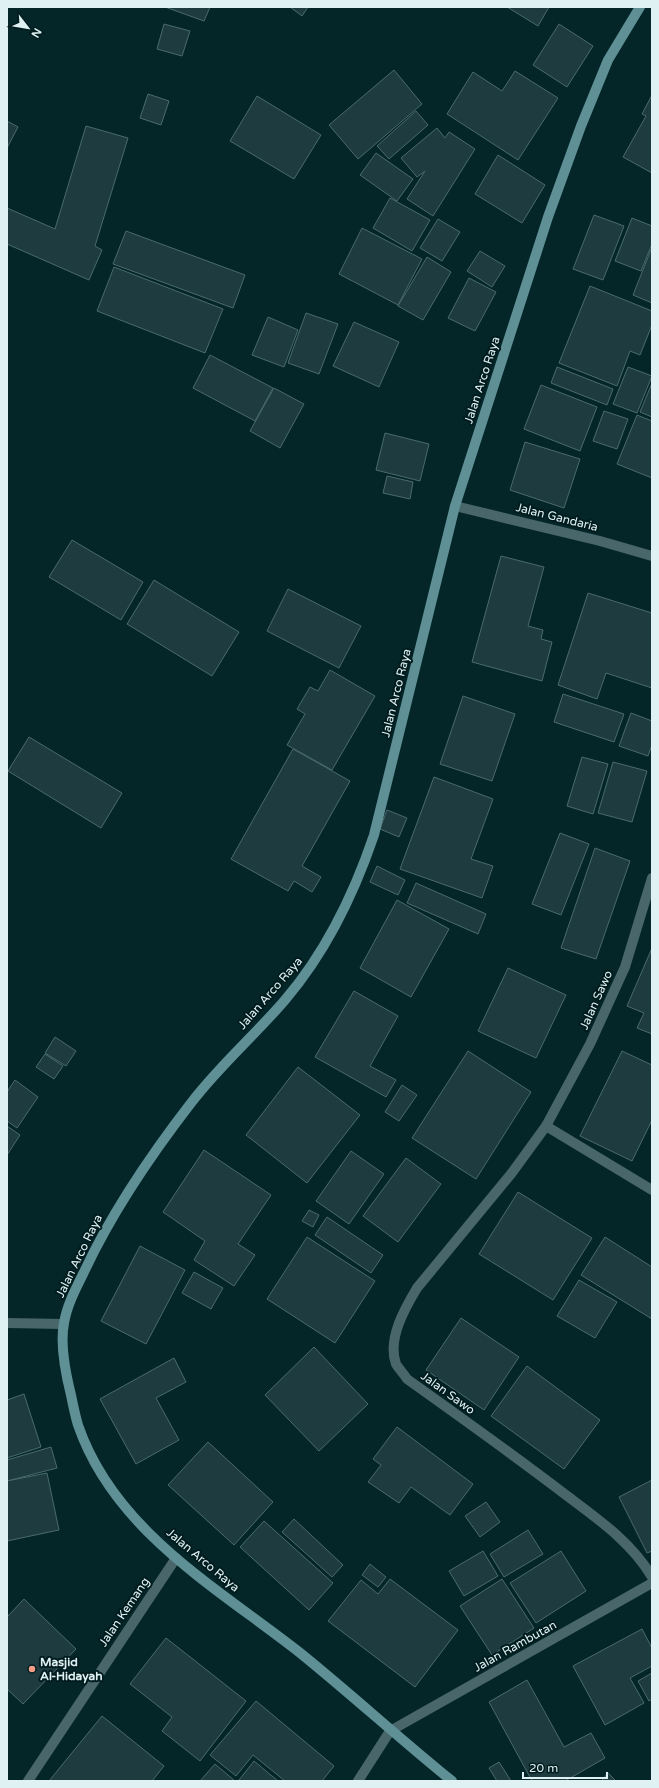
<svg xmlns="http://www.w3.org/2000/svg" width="659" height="1788" viewBox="0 0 659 1788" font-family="'Varela Round',sans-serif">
  <rect width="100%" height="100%" fill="#052629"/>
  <g fill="#1e3c40" stroke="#4a6a6d">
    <path d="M165 7H210L204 21Z"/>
    <path d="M290 7H308L302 16Z"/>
    <path d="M507 7H549L538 26Z"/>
    <path d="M164 24 190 31 182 56 157 49Z"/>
    <path d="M559 24 593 46 567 87 533 65Z"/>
    <path d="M394 70 422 104 358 159 329 125Z"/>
    <path d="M515 71 558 98 518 160 447 114 473 72 502 91Z"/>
    <path d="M148 94 169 101 161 125 140 118Z"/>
    <path d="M652 95V173L623 157 646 116 642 114Z"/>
    <path d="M257 96 321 135 294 179 230 141Z"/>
    <path d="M416 111 428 125 389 159 377 146Z"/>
    <path d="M7 121 18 127 7 148Z"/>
    <path d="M86 126 128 138 95 246 102 250 89 280 7 244V208L55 229Z"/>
    <path d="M437 128 445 138 449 132 475 149 433 216 407 199 425 171 417 177 401 158Z"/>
    <path d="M376 153 413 179 397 201 360 175Z"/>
    <path d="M498 155 545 185 522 223 475 194Z"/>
    <path d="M390 198 430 220 412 251 373 228Z"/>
    <path d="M594 215 624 226 603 280 573 269Z"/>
    <path d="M632 218 652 226V244L641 271 615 261Z"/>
    <path d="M438 219 460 232 442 261 420 248Z"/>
    <path d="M362 228 422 259 398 305 339 274Z"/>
    <path d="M126 231 245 275 233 308 113 264Z"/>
    <path d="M652 247V303L633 295Z"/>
    <path d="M480 251 505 266 492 287 467 271Z"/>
    <path d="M427 257 451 272 423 320 398 306Z"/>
    <path d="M114 267 223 309 205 353 97 311Z"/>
    <path d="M469 278 496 292 475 331 448 318Z"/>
    <path d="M590 286 652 311V325L640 355 630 351 617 386 559 363Z"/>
    <path d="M306 313 338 324 319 374 288 363Z"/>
    <path d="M268 317 298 330 284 367 252 355Z"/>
    <path d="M354 322 399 342 379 387 333 366Z"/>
    <path d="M210 355 273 388 255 421 193 388Z"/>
    <path d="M557 367 613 389 607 405 551 383Z"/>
    <path d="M628 367 652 376 637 413 613 404Z"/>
    <path d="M652 383V417L640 412Z"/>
    <path d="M541 385 597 407 580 451 524 429Z"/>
    <path d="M274 388 304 404 280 448 250 431Z"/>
    <path d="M604 411 628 419 617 449 593 441Z"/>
    <path d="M637 415 652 421V478L617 464Z"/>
    <path d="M385 433 429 444 420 481 376 470Z"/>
    <path d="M525 442 580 459 564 508 510 490Z"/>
    <path d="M387 476 413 482 410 499 383 493Z"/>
    <path d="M72 540 143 582 121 620 49 577Z"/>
    <path d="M501 556 544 567 528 626 543 630 541 639 552 642 542 681 472 662Z"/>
    <path d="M154 580 239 632 212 676 127 624Z"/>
    <path d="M288 589 361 626 339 668 267 631Z"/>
    <path d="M588 593 652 613V688L606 673 597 699 558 685Z"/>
    <path d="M330 670 375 696 332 770 287 745 305 714 297 709 310 687 318 691Z"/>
    <path d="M563 694 624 714 614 742 554 722Z"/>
    <path d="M463 696 515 714 492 781 440 764Z"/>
    <path d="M631 713 652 721V745L648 756 619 746Z"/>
    <path d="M29 737 122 793 101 828 8 771Z"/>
    <path d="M293 749 350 781 302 866 321 877 312 892 294 881 288 891 231 859Z"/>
    <path d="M582 757 608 764 593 814 567 806Z"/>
    <path d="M613 762 647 771 632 822 598 813Z"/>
    <path d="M434 777 493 799 471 859 493 866 482 898 400 869Z"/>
    <path d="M387 810 407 818 399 837 380 829Z"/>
    <path d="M560 833 589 844 561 915 532 904Z"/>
    <path d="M595 848 630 861 596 959 561 948Z"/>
    <path d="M377 866 405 880 398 895 370 882Z"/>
    <path d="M416 883 486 914 478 934 407 903Z"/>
    <path d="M397 900 449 929 411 997 360 968Z"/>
    <path d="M652 948V1034L637 1028 644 1013 627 1006Z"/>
    <path d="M508 968 566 995 536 1058 478 1031Z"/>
    <path d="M354 991 398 1016 370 1066 396 1080 386 1097 315 1057Z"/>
    <path d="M55 1037 76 1051 66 1066 45 1053Z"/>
    <path d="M468 1051 531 1092 476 1179 412 1138Z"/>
    <path d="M622 1051 652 1065V1120L632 1161 580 1136Z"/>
    <path d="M45 1054 63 1066 54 1079 36 1067Z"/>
    <path d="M298 1067 360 1115 307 1183 246 1135Z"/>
    <path d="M15 1080 38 1097 17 1128 7 1121V1092Z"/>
    <path d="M402 1085 417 1095 399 1121 385 1112Z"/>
    <path d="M7 1126 20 1135 7 1155Z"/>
    <path d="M204 1150 271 1195 238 1244 255 1255 234 1286 194 1260 205 1241 163 1212Z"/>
    <path d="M351 1151 384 1174 349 1224 316 1201Z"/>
    <path d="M406 1158 441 1184 398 1242 363 1216Z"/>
    <path d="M518 1192 592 1238 553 1300 479 1254Z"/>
    <path d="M309 1210 319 1215 313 1227 302 1221Z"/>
    <path d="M327 1217 383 1255 371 1273 315 1235Z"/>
    <path d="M307 1237 375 1281 335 1343 267 1299Z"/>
    <path d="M605 1237 652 1267V1319L581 1275Z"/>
    <path d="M140 1246 185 1270 146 1344 101 1321Z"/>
    <path d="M194 1272 223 1288 211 1309 182 1293Z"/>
    <path d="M579 1280 617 1302 595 1338 557 1316Z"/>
    <path d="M461 1318 519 1357 484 1410 426 1370Z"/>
    <path d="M314 1347 368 1404 319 1451 265 1395Z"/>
    <path d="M174 1358 186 1382 156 1398 179 1440 136 1464 100 1399Z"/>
    <path d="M527 1366 600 1420 564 1469 491 1416Z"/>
    <path d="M24 1394 41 1447 7 1458V1400Z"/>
    <path d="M397 1427 473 1484 450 1515 411 1487 399 1503 368 1482 381 1465 373 1459Z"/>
    <path d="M208 1442 273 1502 234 1545 168 1485Z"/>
    <path d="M51 1447 57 1468 7 1481V1460Z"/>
    <path d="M47 1473 59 1530 7 1541V1481Z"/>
    <path d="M652 1480V1551L647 1553 619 1497Z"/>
    <path d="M486 1502 500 1522 480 1537 465 1516Z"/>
    <path d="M294 1519 343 1565 332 1577 282 1532Z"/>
    <path d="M264 1521 333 1583 309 1610 240 1547Z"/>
    <path d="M528 1530 543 1554 504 1577 490 1554Z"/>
    <path d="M483 1551 498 1576 464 1596 449 1571Z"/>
    <path d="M561 1551 586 1591 536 1623 510 1583Z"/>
    <path d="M370 1564 386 1577 378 1587 362 1575Z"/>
    <path d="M390 1579 458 1630 415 1687 328 1621 361 1580 378 1594Z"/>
    <path d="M502 1579 534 1628 492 1655 460 1606Z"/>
    <path d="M24 1599 76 1649 23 1704 7 1689V1617Z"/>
    <path d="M642 1629 652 1648V1666L630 1678 644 1703 605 1725 573 1666Z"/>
    <path d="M166 1638 246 1701 200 1761 162 1731 172 1717 130 1684Z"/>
    <path d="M652 1673V1699L649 1701 638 1681Z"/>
    <path d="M527 1680 564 1747 591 1733 605 1758 565 1781H532L489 1702Z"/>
    <path d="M256 1701 334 1766 322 1781H285L253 1755 236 1776 210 1755Z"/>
    <path d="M102 1716 164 1766 152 1781H49Z"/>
    <path d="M254 1761 278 1781H240L239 1780Z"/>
    <path d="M499 1762 511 1781H497L489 1768Z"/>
    <path d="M215 1764 235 1781H200Z"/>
    <path d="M608 1773 616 1781H601Z"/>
  </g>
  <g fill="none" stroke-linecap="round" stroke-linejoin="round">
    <g stroke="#49676b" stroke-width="10">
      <path d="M455 506 600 541 652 556"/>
      <path d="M652 878 625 967 590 1044 546 1126 511 1174 417 1288C405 1308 387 1339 396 1364 399 1369 404 1374 407 1379 459 1416 511 1453 562 1492 595 1517 631 1541 652 1577"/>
      <path d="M546 1126 652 1190"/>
      <path d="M7 1323 63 1324"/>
      <path d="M28 1781 176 1558"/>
      <path d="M358 1781 390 1731 652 1583"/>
    </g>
    <path stroke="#5e9095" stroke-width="10" d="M452 1781C400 1739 351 1694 299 1652 216 1587 114 1530 78 1425 75 1415 73 1405 71 1395 66 1375 60 1343 64 1323 67 1305 76 1288 84 1272 112 1212 150 1156 191 1103 219 1066 255 1035 285 1000 326 952 354 894 374 835L455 506 548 217 581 126 608 60 640 7"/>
  </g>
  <circle fill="#f49e87" stroke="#001c1f" stroke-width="1.5" cx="32" cy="1669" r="4"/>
  <g text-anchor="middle" stroke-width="4" stroke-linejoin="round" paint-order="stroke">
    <g font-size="12" fill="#e0f1f3" stroke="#001c1f">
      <text transform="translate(482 380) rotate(-72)" y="4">Jalan Arco Raya</text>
      <text transform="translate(557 517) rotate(14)" y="4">Jalan Gandaria</text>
      <text transform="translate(396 693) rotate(-76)" y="4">Jalan Arco Raya</text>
      <text transform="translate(270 993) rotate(-49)" y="4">Jalan Arco Raya</text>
      <text transform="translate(596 1000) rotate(-66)" y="4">Jalan Sawo</text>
      <text transform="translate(79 1256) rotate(-64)" y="4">Jalan Arco Raya</text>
      <text transform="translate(448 1393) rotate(36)" y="4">Jalan Sawo</text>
      <text transform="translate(203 1560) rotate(40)" y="4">Jalan Arco Raya</text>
      <text transform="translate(124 1612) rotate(-56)" y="4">Jalan Kemang</text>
      <text transform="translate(515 1646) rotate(-29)" y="4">Jalan Rambutan</text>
    </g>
    <g font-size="12" font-weight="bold" fill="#e0f1f3" stroke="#001c1f" text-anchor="start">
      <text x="40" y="1666">Masjid<tspan x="40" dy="14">Al-Hidayah</tspan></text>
    </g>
  </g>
  <rect width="659" height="1788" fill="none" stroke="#e0f1f3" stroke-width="16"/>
  <g transform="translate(28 28) rotate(121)" stroke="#001c1f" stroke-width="3" paint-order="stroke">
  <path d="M0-3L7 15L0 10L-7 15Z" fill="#e0f1f3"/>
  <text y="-6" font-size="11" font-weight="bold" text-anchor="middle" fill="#e0f1f3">N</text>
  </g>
  <path d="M523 1772v6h84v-6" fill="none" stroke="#e0f1f3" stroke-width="2"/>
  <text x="529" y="1772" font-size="12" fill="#e0f1f3" stroke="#001c1f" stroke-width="3" paint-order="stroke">20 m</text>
</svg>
